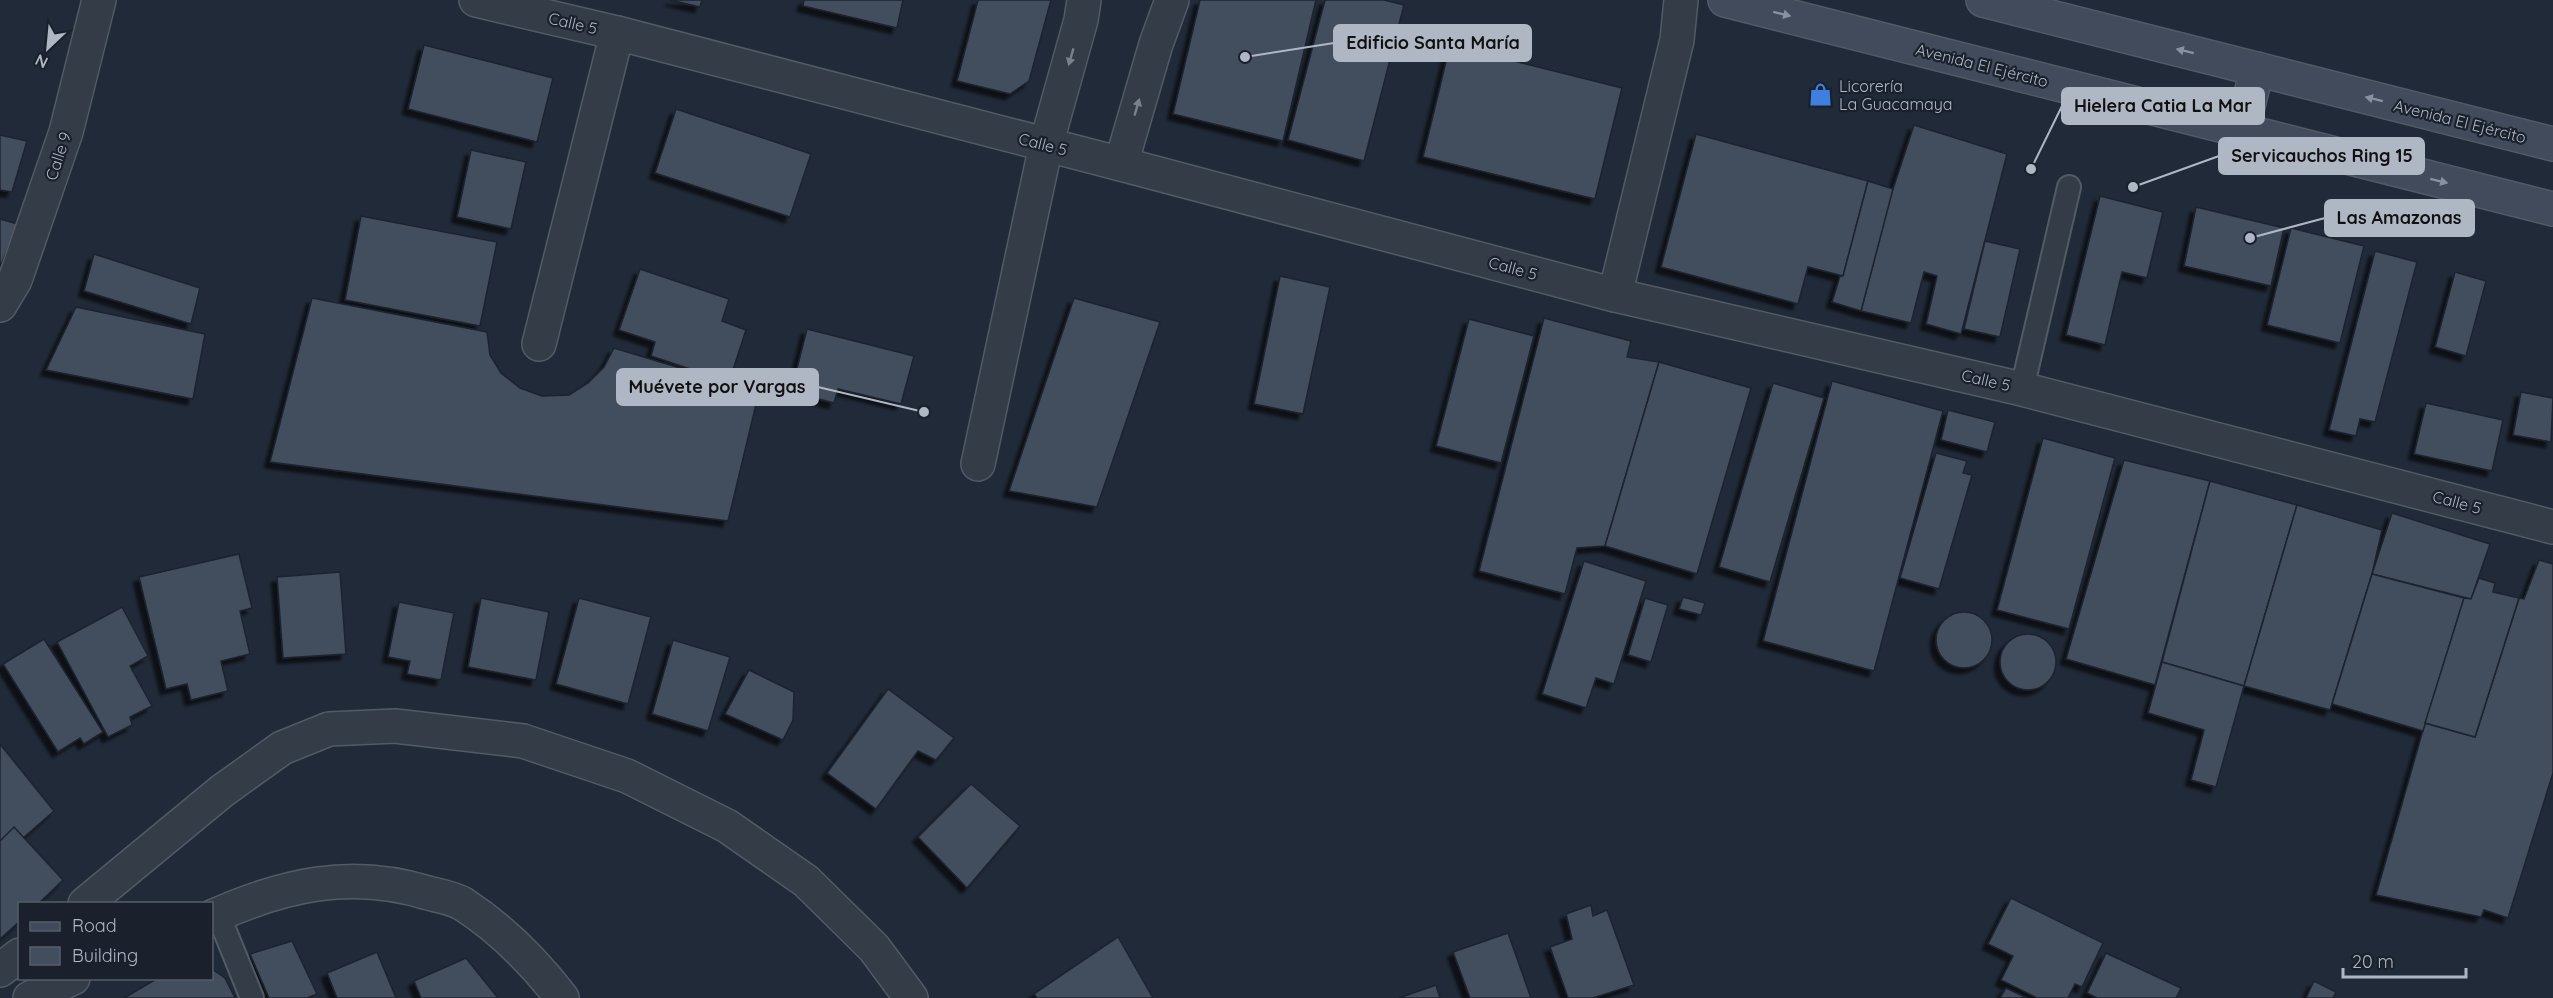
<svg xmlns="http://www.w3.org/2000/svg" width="2553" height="998" viewBox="0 0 2553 998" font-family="Quicksand,sans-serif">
  <defs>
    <filter id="shadow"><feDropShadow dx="-5.5" dy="5.5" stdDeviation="1.5" flood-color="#0009"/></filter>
  </defs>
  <rect width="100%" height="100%" fill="#212a38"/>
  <g fill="#424d5d" stroke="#1c232f" stroke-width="1.5" filter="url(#shadow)">
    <path d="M670 0H702L700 7Z"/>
    <path d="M804 0H903L897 28 803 6Z"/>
    <path d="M978 0H1051L1029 81 1010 94 957 81Z"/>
    <path d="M1200 0H1316L1283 141 1173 114Z"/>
    <path d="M1325 0H1384L1404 5 1364 161 1288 140Z"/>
    <path d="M424 45 553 78 537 142 408 109Z"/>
    <path d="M1450 45 1622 88 1595 199 1423 157Z"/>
    <path d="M676 109 811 154 790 217 655 173Z"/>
    <path d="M1914 125 2007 154 1961 334 1926 324 1937 276 1924 272 1911 323 1861 311 1890 198Z"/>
    <path d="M1696 134 1868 181 1843 276 1808 267 1798 304 1661 267Z"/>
    <path d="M0 135 27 141 12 192 0 190Z"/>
    <path d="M471 150 526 162 511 229 457 217Z"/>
    <path d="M1868 181 1893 189 1861 311 1832 302 1840 276H1843Z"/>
    <path d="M2100 196 2163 212 2147 278 2122 272 2105 345 2066 335Z"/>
    <path d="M2196 207 2284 228 2271 286 2184 266Z"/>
    <path d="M361 216 497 242 480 326 345 300Z"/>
    <path d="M0 219 18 224 0 267Z"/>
    <path d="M2291 228 2364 246 2340 343 2267 325Z"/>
    <path d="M1985 241 2020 249 2000 337 1964 329Z"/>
    <path d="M2375 251 2417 262 2375 422 2360 419 2356 436 2329 430Z"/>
    <path d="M94 254 200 288 191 324 84 291Z"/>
    <path d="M640 269 729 299 722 321 746 330 729 382 651 356 655 342 619 330Z"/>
    <path d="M2455 272 2486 281 2466 356 2435 347Z"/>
    <path d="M1280 276 1330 287 1303 414 1254 404Z"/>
    <path d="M312 298 487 332 490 355 501 373 520 388 542 396 569 395 588 383 604 367 614 348 759 392 728 521 270 462Z"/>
    <path d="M1074 298 1160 322 1097 507 1009 491Z"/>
    <path d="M76 307 205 334 193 399 46 370Z"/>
    <path d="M1544 318 1631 341 1627 357 1659 362 1605 546 1577 548 1565 594 1479 571Z"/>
    <path d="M1469 319 1534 336 1501 463 1436 446Z"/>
    <path d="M807 329 914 356 901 404 838 389 834 403 791 392Z"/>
    <path d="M1659 362 1751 388 1697 574 1605 546Z"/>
    <path d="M1832 381 1943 411 1874 671 1763 641Z"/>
    <path d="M1773 383 1824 398 1770 582 1719 567Z"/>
    <path d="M2521 392 2553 398 2551 442 2513 435Z"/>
    <path d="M2426 403 2503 420 2492 471 2414 454Z"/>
    <path d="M1948 410 1995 422 1987 452 1941 440Z"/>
    <path d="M2043 438 2115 458 2069 629 1997 610Z"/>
    <path d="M1936 453 1967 461 1963 473 1972 475 1939 589 1900 578Z"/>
    <path d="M2124 460 2210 481 2155 685 2066 659Z"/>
    <path d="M2210 481 2297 505 2244 686 2162 662Z"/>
    <path d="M2297 505 2382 530 2372 574 2330 710 2244 686Z"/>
    <path d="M2392 513 2490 544 2471 599 2372 574Z"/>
    <path d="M239 554 252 608 240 611 250 654 221 661 228 691 191 700 187 684 166 689 139 577Z"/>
    <path d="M2539 560 2553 564V773L2508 918 2484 910 2481 917 2376 895 2425 723 2475 737 2519 598 2524 599Z"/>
    <path d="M1584 561 1646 581 1614 684 1596 678 1586 708 1542 694Z"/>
    <path d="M340 572 346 654 283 658 277 577Z"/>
    <path d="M2372 574 2464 598 2423 731 2332 704Z"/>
    <path d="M2479 578 2495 583 2493 592 2519 598 2475 737 2425 723 2464 598 2471 599Z"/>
    <path d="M1683 597 1705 603 1701 615 1679 609Z"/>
    <path d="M481 598 549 612 536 680 468 667Z"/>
    <path d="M579 598 651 617 628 704 556 684Z"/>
    <path d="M1645 598 1668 605 1651 662 1628 655Z"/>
    <path d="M399 602 454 613 441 680 407 674 410 661 388 657Z"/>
    <path d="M122 607 148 656 130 666 152 706 130 717 132 725 108 737 57 642Z"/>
    <circle cx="1964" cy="640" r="28"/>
    <circle cx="2028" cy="662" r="28"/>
    <path d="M44 639 103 732 84 744 80 738 58 752 3 664Z"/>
    <path d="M673 640 730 657 708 731 652 714Z"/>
    <path d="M2162 662 2244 686 2216 787 2191 780 2204 730 2148 713Z"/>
    <path d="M749 670 794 692 793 720 783 740 725 714Z"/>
    <path d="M888 689 954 738 936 760 918 751 876 809 827 773Z"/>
    <path d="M0 744 54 811 0 858Z"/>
    <path d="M971 784 1020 826 967 888 918 837Z"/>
    <path d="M14 827 63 880 38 904H20V921L0 939V841Z"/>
    <path d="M2011 898 2103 943 2082 987 2075 984 2068 998H2037L2001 980 2013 956 1988 944Z"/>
    <path d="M1591 905 1593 916 1607 910 1634 985 1593 998H1568L1550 947 1572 939 1566 914Z"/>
    <path d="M1508 933 1531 998H1470L1453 952Z"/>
    <path d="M1118 937 1153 998H1037L1034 994Z"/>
    <path d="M292 941 317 994 307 998H269L250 954Z"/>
    <path d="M377 952 396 998H337L327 973Z"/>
    <path d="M2106 953 2181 988 2176 998H2097L2087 993Z"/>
    <path d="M466 958 498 998H421L414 981Z"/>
    <path d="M212 969 225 978 235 998H124L158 978H212Z"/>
    <path d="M2314 981 2336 992 2333 998H2306Z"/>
    <path d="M1436 985 1440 998H1399Z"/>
    <path d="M2006 988 2027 998H2000Z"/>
  </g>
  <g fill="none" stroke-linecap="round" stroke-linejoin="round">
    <defs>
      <g id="service">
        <path d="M2022 389 2069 187"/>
        <path d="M218 914 252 998"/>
      </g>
      <g id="minor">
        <path d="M476 0 617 33 1121 164 1615 295 2022 389 2553 527"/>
        <path d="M1121 164 1156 44 1172 0"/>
        <path d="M1615 295 1677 40 1681 0"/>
        <path d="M0 305 15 280 66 132 99 0"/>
        <path d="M539 344 617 33"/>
        <path d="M978 464 1046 145 1081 20 1084 0"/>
        <path d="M85 904 222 791 282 748 329 729 395 726 523 741 627 776 727 826 806 881 874 948 911 998"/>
        <path d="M212 917C283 885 351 869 428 893 439 896 453 898 463 904 500 928 535 963 562 998"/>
        <path d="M0 970 20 955"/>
        <path d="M30 998 73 978"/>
      </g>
      <g id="secondary">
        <path d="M1725 0 2553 209"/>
        <path d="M1983 0 2553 144"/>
        <path d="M2242 131 2257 69"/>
      </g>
    </defs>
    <use href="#service" stroke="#525a66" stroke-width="26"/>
    <use href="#minor" stroke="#525a66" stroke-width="36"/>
    <use href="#secondary" stroke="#525a66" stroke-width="36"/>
    <use href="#service" stroke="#343c48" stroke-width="22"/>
    <use href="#minor" stroke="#343c48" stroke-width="33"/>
    <use href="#secondary" stroke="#424b5b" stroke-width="33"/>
  </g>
  <defs><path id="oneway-solid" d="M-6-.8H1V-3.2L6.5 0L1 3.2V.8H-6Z" transform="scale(1.5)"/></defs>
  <g fill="#8991a0">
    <use href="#oneway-solid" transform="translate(1782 14) rotate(14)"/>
    <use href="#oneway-solid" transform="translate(2185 51) rotate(-166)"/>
    <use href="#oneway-solid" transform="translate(2374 99) rotate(-166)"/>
    <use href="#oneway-solid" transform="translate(2439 181) rotate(14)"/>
  </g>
  <g fill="#78808d">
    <use href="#oneway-solid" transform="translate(1071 57) rotate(106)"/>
    <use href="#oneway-solid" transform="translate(1137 107) rotate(-74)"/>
  </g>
  <defs>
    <symbol id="shop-bare" viewBox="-9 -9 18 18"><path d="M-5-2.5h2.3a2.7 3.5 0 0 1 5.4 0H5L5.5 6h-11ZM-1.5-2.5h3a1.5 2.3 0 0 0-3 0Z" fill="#3f7fe0" stroke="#1a212d" stroke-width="2.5" paint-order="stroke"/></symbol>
  </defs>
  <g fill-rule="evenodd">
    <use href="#shop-bare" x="1804" y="78" width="33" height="33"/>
  </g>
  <g text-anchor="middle" stroke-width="4.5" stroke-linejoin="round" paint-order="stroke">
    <g font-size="16" fill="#afb7c5" stroke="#1a212d">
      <text transform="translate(573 23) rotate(13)" y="6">Calle 5</text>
      <text transform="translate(1982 65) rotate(14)" y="6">Avenida El Ejército</text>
      <text transform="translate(2460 121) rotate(14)" y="6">Avenida El Ejército</text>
      <text transform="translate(1043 144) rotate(14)" y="6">Calle 5</text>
      <text transform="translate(58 156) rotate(-72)" y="6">Calle 9</text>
      <text transform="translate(1513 268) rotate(15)" y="6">Calle 5</text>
      <text transform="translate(1986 380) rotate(13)" y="6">Calle 5</text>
      <text transform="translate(2457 502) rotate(15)" y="6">Calle 5</text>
    </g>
    <g font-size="16" fill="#afb7c5" stroke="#1a212d" text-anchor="start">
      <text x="1839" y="92">Licorería<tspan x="1839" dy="18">La Guacamaya</tspan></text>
    </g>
  </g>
  <path fill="none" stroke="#afb7c5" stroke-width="2" d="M1245 57L1334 43M2031 169L2062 106M2133 187L2219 156M2250 238L2325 218M924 412L818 387"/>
  <g fill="#afb7c5" stroke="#1a212d" stroke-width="2">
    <circle cx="1245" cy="57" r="6"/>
    <circle cx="2031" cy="169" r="6"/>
    <circle cx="2133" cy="187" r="6"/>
    <circle cx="2250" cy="238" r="6"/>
    <circle cx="924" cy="412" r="6"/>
  </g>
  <g fill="#afb7c5" stroke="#afb7c5" stroke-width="2">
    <rect x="1334" y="25" width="197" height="36" rx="6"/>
    <rect x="2062" y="88" width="202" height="36" rx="6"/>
    <rect x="2219" y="138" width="205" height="36" rx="6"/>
    <rect x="2325" y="200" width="149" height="36" rx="6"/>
    <rect x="617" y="369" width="201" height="36" rx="6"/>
  </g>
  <g font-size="18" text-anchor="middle" font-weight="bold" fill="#111">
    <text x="1433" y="49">Edificio Santa María</text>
    <text x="2163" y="112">Hielera Catia La Mar</text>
    <text x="2322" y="162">Servicauchos Ring 15</text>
    <text x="2399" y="224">Las Amazonas</text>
    <text x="717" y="393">Muévete por Vargas</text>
  </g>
  <rect x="18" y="902" width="195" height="78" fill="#1a212d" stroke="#565d6a" stroke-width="1.5"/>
  <rect x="30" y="922" width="30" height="9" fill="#424b5b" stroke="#565d6a" stroke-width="1.5"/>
  <text x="72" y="932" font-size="18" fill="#afb7c5">Road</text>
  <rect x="30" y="947" width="30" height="18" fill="#424d5d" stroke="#565d6a" stroke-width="1.5"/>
  <text x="72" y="962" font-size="18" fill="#afb7c5">Building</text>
  <g transform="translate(48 48) rotate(206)" stroke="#1a212d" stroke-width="4.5" paint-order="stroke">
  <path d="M0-4.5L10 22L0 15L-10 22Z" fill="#afb7c5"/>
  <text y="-9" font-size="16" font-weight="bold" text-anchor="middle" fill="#afb7c5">N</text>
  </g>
  <path d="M2343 968v9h123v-9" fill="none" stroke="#afb7c5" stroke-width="3"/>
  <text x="2352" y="968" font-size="18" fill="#afb7c5" stroke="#1a212d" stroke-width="4.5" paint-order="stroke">20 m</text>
</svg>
